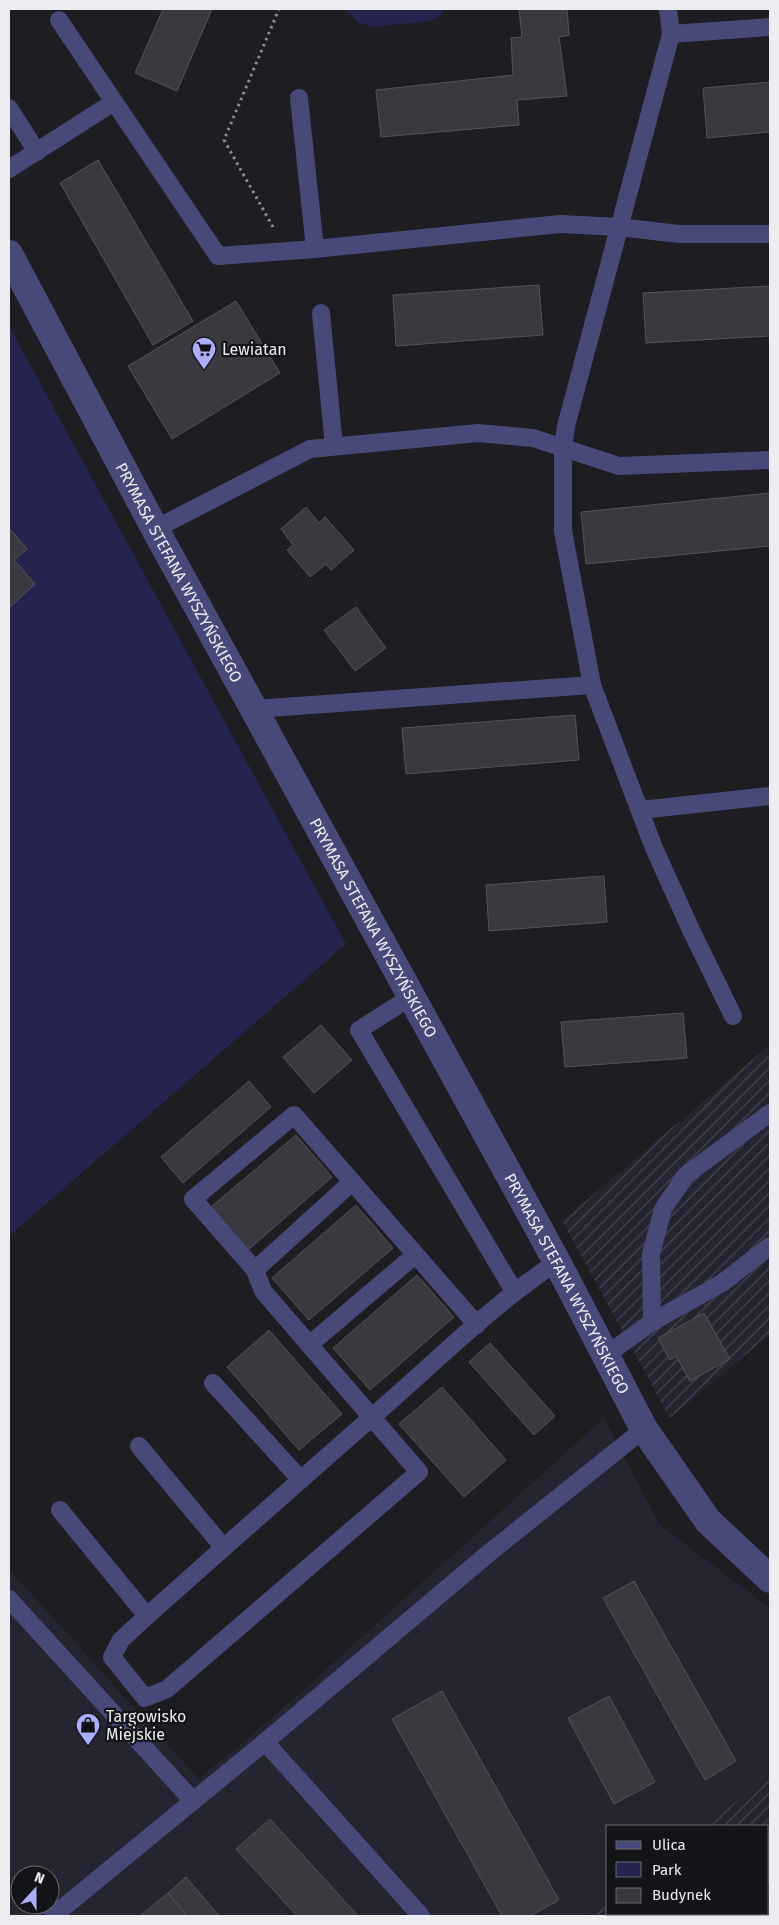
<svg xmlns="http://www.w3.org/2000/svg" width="779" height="1925" viewBox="0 0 779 1925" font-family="'Fira Sans',sans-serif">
  <defs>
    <pattern id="industrial-furrows" width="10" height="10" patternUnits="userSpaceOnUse" patternTransform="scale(1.25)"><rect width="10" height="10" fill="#242530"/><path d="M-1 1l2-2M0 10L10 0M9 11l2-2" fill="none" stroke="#44454e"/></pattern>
  </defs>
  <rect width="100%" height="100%" fill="#1d1d22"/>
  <path fill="#242530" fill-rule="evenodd" d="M604 1418 660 1525 770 1608V1775L705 1826H608V1902L589 1916H9V1569L199 1779 279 1712ZM20 1875H50V1905H20Z"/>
  <g fill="url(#industrial-furrows)">
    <path d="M770 1045V1334L670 1418 562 1221Z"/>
    <path d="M770 1775V1916H589L608 1902V1914H768V1826H705Z"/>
  </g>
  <g fill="#24244f">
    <path d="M345 9H445L441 15 430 21 373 27 359 23Z"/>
    <path d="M9 326 346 944 9 1236Z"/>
  </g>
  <g fill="#39393f" stroke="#535359">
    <path d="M163 9H212L177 91 135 73Z"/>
    <path d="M519 9H567L569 35 559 37 567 96 517 100 519 125 381 137 376 90 513 75 511 38 522 37Z"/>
    <path d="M770 82V132L707 138 703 88Z"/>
    <path d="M98 160 193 321 153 345 60 183Z"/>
    <path d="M539 285 543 335 396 346 393 295Z"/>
    <path d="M770 286V336L646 343 643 293Z"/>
    <path d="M236 301 280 373 172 439 128 366Z"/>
    <path d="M770 493V546L586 564 581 512Z"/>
    <path d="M306 507 319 523 325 517 354 550 331 570 326 564 310 577 287 550 293 545 281 529Z"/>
    <path d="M9 528 27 549 14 560 35 584 9 608Z"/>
    <path d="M356 607 386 648 355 671 324 630Z"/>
    <path d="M575 715 579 760 406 774 402 728Z"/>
    <path d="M604 876 607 922 489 931 486 885Z"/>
    <path d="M683 1013 687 1058 565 1067 561 1022Z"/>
    <path d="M321 1025 352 1060 314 1093 283 1057Z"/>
    <path d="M249 1081 271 1107 183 1183 161 1157Z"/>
    <path d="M296 1135 332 1177 248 1250 211 1207Z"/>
    <path d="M356 1205 393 1248 309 1320 272 1278Z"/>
    <path d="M417 1275 454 1317 370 1390 333 1348Z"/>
    <path d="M704 1313 730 1359 690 1381 676 1356 670 1360 658 1338Z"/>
    <path d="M269 1330 342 1414 299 1450 227 1367Z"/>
    <path d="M490 1343 555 1416 534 1435 469 1362Z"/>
    <path d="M442 1387 506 1460 464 1497 399 1424Z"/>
    <path d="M634 1581 736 1761 705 1780 603 1598Z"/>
    <path d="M442 1691 559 1900 530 1916H502L392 1719Z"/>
    <path d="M609 1696 655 1782 614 1804 568 1718Z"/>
    <path d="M270 1819 358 1916H297L236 1849Z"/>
    <path d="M770 1832V1884L768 1880V1834Z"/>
    <path d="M186 1877 219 1916H187L168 1893Z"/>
    <path d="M168 1893 187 1916H140Z"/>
  </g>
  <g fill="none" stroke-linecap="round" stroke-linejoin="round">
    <path stroke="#8d8d91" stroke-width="3" stroke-dasharray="2.5 4" stroke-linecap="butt" d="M273 227 224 140 279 9"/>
    <g stroke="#474979" stroke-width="18">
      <path d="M668 9 671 34 566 426 563 449V531L592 685 654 848 691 930 733 1016"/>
      <path d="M59 20 218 256 315 249 560 224 619 227 679 234H770"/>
      <path d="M671 34 770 27"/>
      <path d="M299 98 315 249"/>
      <path d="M9 108 37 152"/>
      <path d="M9 169 114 102"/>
      <path d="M321 313 334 446"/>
      <path d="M155 529 310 449 478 433 533 438 619 466 770 460"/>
      <path d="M255 709 592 685"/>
      <path d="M640 810 770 796"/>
      <path d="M412 996 359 1030 514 1291"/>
      <path d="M255 1270 352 1182"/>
      <path d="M652 1322 651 1254 663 1209 686 1175 770 1113"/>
      <path d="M477 1325 294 1115 193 1199 255 1270 263 1291 419 1472 167 1689 145 1698 112 1657 121 1640 147 1616C230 1542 314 1468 397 1395 449 1349 499 1300 557 1262"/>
      <path d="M309 1345 415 1255"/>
      <path d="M606 1355 652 1322 722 1283 770 1246"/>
      <path d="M213 1383 301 1480"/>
      <path d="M139 1446 224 1548"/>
      <path d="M60 1510 147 1616"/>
      <path d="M9 1599 193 1801"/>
      <path d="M265 1742 421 1916"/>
      <path d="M53 1916 265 1742 489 1553 644 1429"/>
    </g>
    <path stroke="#474979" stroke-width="28" id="s1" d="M9 254 155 529 557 1262 644 1429 708 1521 770 1579"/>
  </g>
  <defs>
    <symbol id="supermarket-pin" viewBox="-11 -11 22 30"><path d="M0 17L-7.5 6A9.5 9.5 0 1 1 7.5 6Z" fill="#abaffb" stroke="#131418"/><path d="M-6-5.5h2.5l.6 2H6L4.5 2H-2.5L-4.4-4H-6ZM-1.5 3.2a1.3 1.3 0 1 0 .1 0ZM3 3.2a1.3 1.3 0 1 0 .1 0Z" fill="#111"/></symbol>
    <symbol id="shop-pin" viewBox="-11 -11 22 30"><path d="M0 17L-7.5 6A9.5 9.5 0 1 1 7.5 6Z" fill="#abaffb" stroke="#131418"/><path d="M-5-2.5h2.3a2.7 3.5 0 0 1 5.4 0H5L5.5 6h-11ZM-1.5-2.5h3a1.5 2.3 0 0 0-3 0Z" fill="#111"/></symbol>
  </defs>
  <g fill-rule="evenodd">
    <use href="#supermarket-pin" x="190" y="335" width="28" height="38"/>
    <use href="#shop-pin" x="74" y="1711" width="28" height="38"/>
  </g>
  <g text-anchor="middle" stroke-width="4.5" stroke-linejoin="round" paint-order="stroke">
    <g font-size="16" fill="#ededf1" stroke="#131418" text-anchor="start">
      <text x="222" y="355">Lewiatan</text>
      <text x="106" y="1722">Targowisko<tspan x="106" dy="18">Miejskie</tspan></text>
    </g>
    <g font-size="16" fill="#ededf1" stroke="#131418">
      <text dy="6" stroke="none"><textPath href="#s1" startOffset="361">PRYMASA STEFANA WYSZYŃSKIEGO</textPath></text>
      <text dy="6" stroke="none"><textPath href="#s1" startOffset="766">PRYMASA STEFANA WYSZYŃSKIEGO</textPath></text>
      <text dy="6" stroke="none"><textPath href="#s1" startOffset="1171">PRYMASA STEFANA WYSZYŃSKIEGO</textPath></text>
    </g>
  </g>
  <rect width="779" height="1925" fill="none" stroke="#ededf1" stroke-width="20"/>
  <rect x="606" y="1825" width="162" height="90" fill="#131418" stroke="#6a6b6f"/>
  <rect x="616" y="1841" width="25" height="8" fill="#474979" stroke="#6a6b6f"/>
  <text x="652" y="1850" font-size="15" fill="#ededf1">Ulica</text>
  <rect x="616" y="1862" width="25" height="15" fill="#24244f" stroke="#6a6b6f"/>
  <text x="652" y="1875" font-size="15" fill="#ededf1">Park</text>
  <rect x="616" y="1888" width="25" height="15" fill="#39393f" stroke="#6a6b6f"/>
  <text x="652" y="1900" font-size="15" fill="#ededf1">Budynek</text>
  <g transform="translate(35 1890) rotate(21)"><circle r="24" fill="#131418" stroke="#6a6b6f"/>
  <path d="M0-4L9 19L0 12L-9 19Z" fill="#abaffb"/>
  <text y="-8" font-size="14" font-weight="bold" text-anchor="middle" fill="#ededf1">N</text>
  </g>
</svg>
